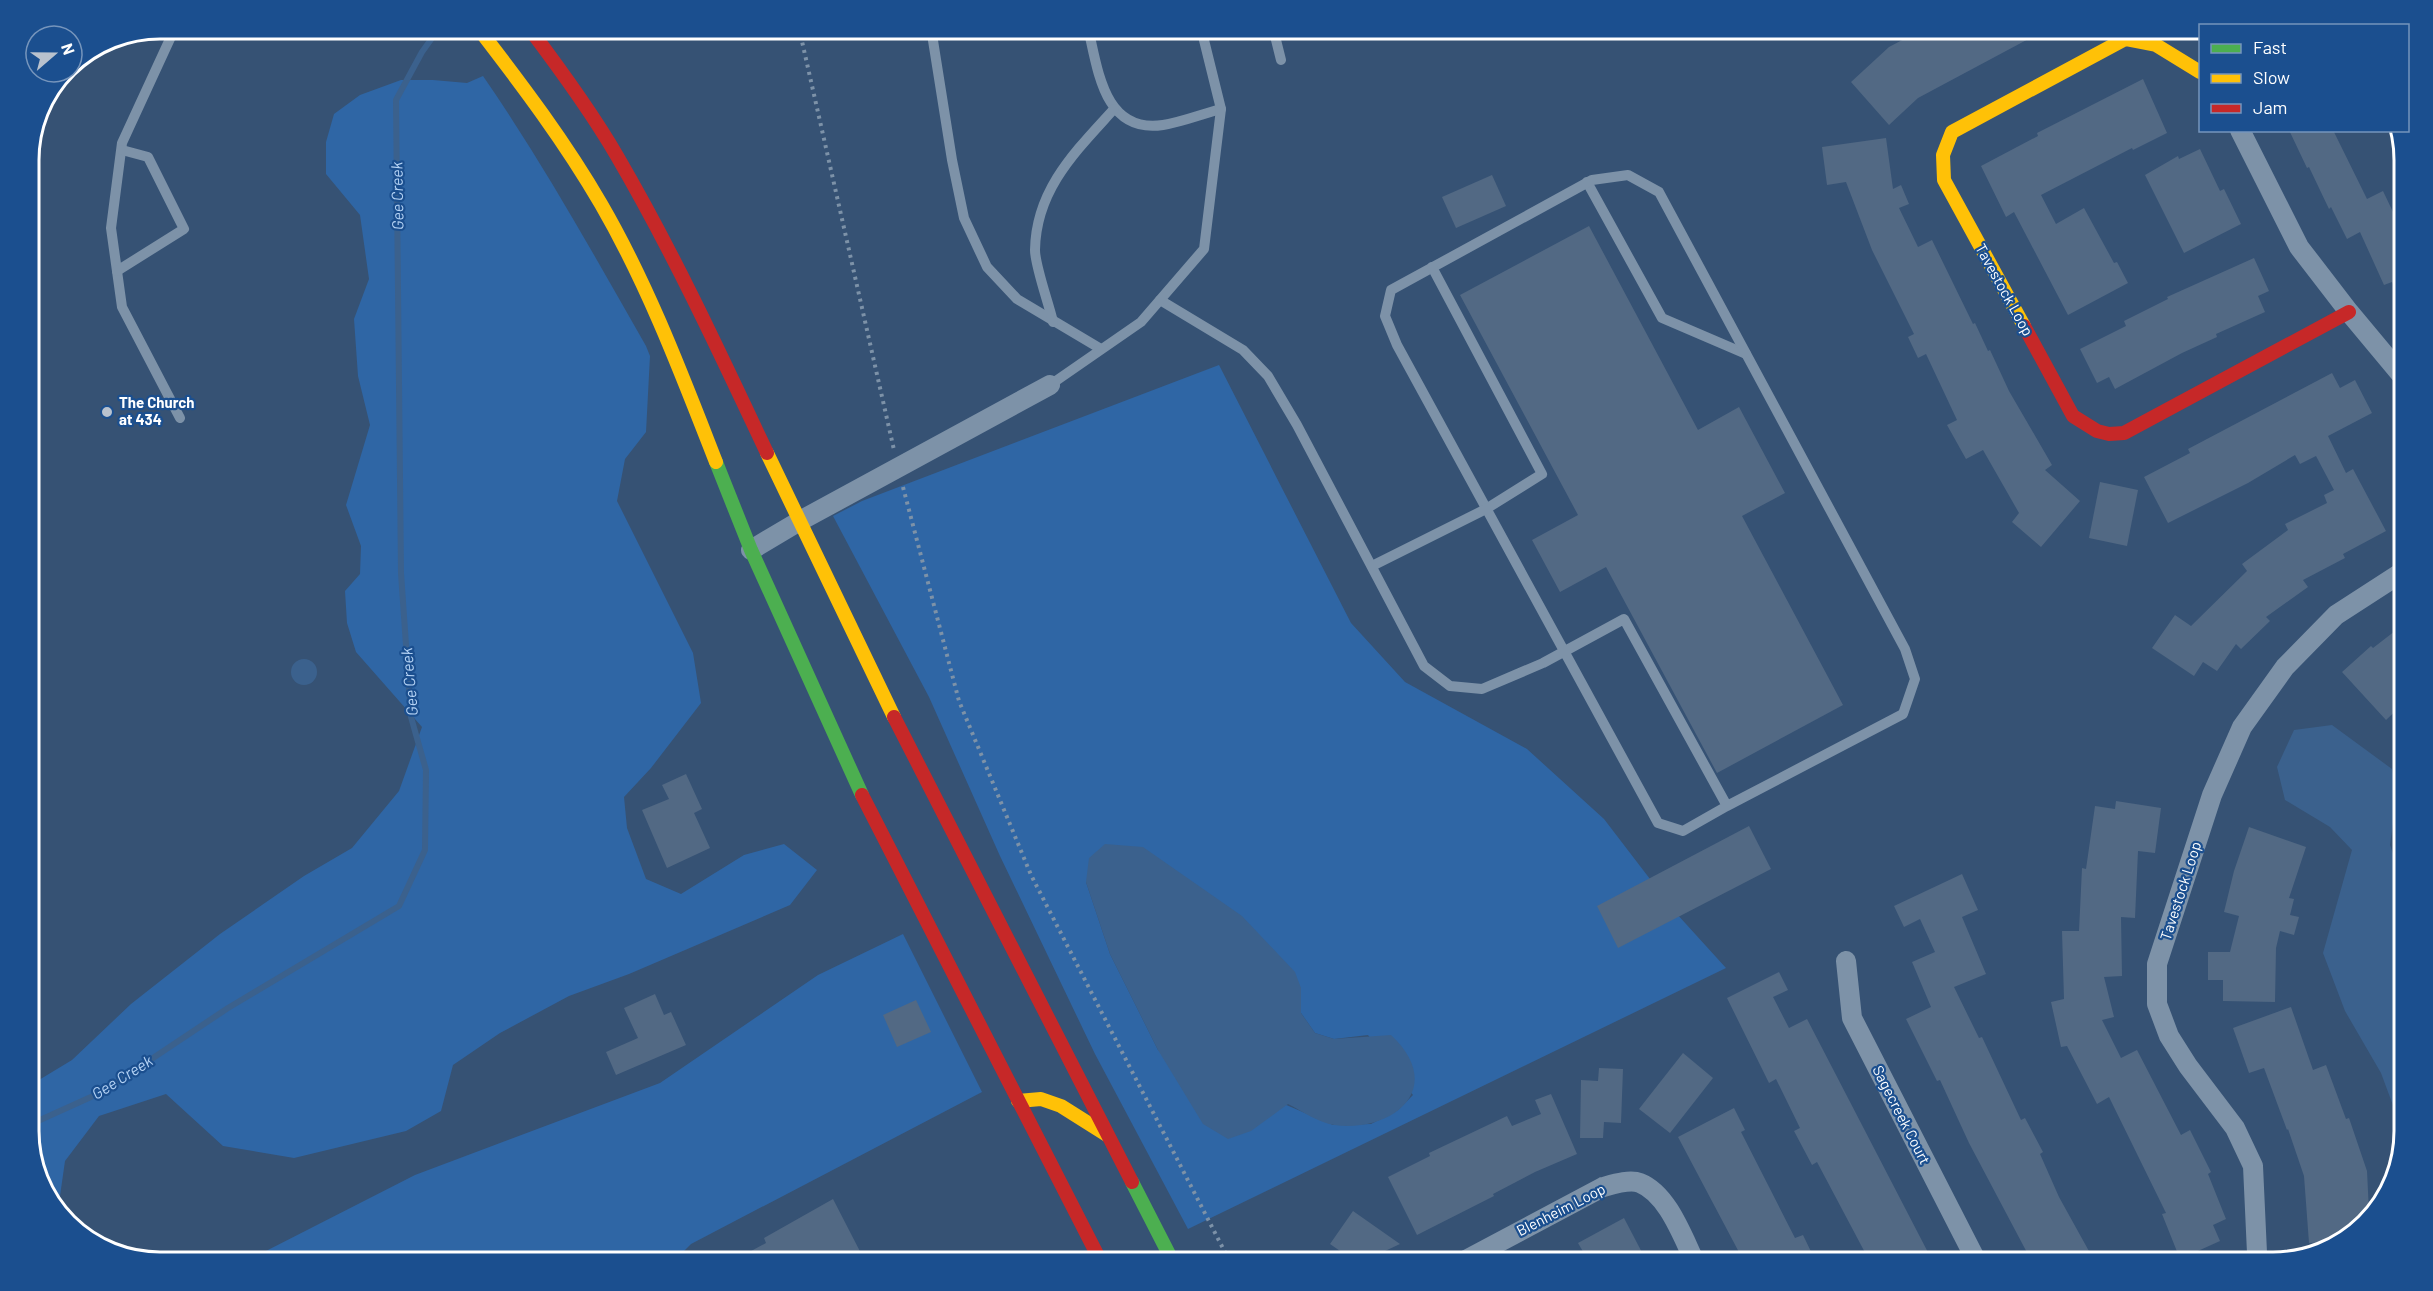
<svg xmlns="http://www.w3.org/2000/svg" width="2433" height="1291" viewBox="0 0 2433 1291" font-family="Barlow,sans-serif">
  <rect width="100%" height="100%" fill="#365274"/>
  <g fill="#2f66a5" fill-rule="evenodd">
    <path d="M483 76C543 163 594 255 646 346L650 356 646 432 625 459 617 501 693 653 701 703 651 768 624 797 627 828 646 879 681 894 744 855 784 844 817 870 790 905 629 974 569 996 500 1033 453 1065 441 1111 406 1131 294 1158 223 1146 166 1094 99 1116 65 1161 58 1210 51 1204 29 1140V1086L72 1060 131 1004 220 934 304 876 352 848 399 791 422 727 356 652 347 623 345 591 360 574 361 546 346 505 370 425 358 376 354 319 369 279 360 215 326 174V142L334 114 360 95 401 80H433L467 83Z"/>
    <path d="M1219 365 1351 623 1405 682 1527 749 1604 819 1676 913 1726 968 1188 1229 1095 1054 1000 856 929 697 833 516 862 501ZM1086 882 1301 988V1013L1315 1033 1334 1039 1368 1035 1413 1095 1398 1110 1371 1124 1333 1125 1158 1050 1110 954Z"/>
    <path d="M903 934 982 1092 691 1244 673 1262H255L264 1252 415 1175 660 1083 818 975Z"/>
  </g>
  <g fill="#3b618d">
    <circle cx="304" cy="672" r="13"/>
    <path d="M2332 725 2392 769 2397 794 2390 845 2404 885V1135L2381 1073 2345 1011 2323 953 2352 850 2330 827 2285 800 2277 767 2294 730Z"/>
    <path d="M1105 844 1143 847 1242 916 1295 972 1301 988V1013L1315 1033 1334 1039 1391 1035C1447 1087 1394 1133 1334 1125 1319 1123 1302 1111 1288 1104L1251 1131 1228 1139 1203 1124 1158 1050 1110 954 1086 882 1089 858Z"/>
  </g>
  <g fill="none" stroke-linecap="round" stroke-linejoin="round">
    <path stroke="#3b618d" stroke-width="6" d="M29 1125 102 1092 228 1008 399 906 425 850 426 770 411 717 401 573 396 100 422 52 437 31"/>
  </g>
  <g fill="#526984">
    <path d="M1925 28H2049L1918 98 1889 125 1851 82 1889 47Z"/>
    <path d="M2143 79 2167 133 2133 150 2132 148 2041 195 2056 224 2084 208 2114 263 2117 262 2128 283 2068 315 2014 212 2006 217 1981 166 2038 136 2037 133Z"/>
    <path d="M2289 130H2333L2367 199 2383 191 2404 235V307L2392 282 2384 285 2360 232 2347 239 2331 207 2329 209 2309 167 2307 168Z"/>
    <path d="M1886 138 1893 189 1901 185 1909 204 1899 208 1918 247 1932 240 1973 324 1975 323 1988 351 1990 350 2009 391 2052 465 2045 470 2080 501 2041 547 2012 522 2019 513 1983 450 1966 459 1947 425 1957 420 1926 354 1918 358 1908 337 1914 334 1872 250 1846 182 1827 185 1822 147Z"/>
    <path d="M2200 149 2220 191 2224 189 2241 224 2184 253 2145 175 2178 156 2179 159Z"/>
    <path d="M1492 175 1506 206 1456 228 1442 197Z"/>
    <path d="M1589 226 1698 430 1739 407 1785 493 1742 516 1843 705 1717 773 1606 567 1560 592 1532 540 1578 515 1460 295Z"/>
    <path d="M2254 258 2269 291 2258 296 2265 312 2216 334 2217 337 2182 353 2115 389 2109 377 2097 383 2080 349 2126 326 2124 321 2168 299 2167 297Z"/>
    <path d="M2332 373 2340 388 2355 380 2372 413 2328 436 2346 473 2353 469 2386 531 2343 554 2345 558 2303 580 2308 587 2266 617 2270 621 2241 649 2236 644 2217 671 2203 662 2194 676 2152 648 2175 615 2191 626 2247 571 2242 564 2288 530 2285 524 2327 503 2324 495 2334 490 2316 456 2300 464 2295 455 2248 483 2168 523 2144 477 2190 453 2188 449Z"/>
    <path d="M2100 482 2138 490 2127 546 2089 538Z"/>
    <path d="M2404 624V703L2386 720 2342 672 2371 646 2373 648Z"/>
    <path d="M686 774 702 809 694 813 710 848 667 868 642 810 669 799 662 785Z"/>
    <path d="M2116 801 2161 808 2155 853 2138 851 2135 918 2121 917 2122 976 2104 977 2114 1017 2102 1020 2121 1058 2137 1050 2181 1135 2190 1130 2211 1172 2208 1174 2226 1219 2213 1225 2220 1241 2180 1259 2162 1214 2166 1213 2109 1097 2097 1104 2067 1046 2061 1047 2051 1002 2064 999 2062 931H2079L2082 868 2086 869 2095 806 2115 809Z"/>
    <path d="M1749 826 1771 869 1618 948 1597 906Z"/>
    <path d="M2249 827 2306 847 2289 898 2294 899 2290 915 2299 917 2294 935 2280 931 2276 948 2275 1002 2223 1001V980H2208V952H2230L2239 916 2224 912 2234 871Z"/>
    <path d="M1962 874 1978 910 1962 917 1986 974 1954 987 1979 1038 1982 1037 2021 1120 2025 1118 2043 1152 2040 1154 2059 1197 2095 1262H2032L1969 1143 1940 1080 1937 1081 1906 1019 1931 1007 1912 962 1935 952 1920 919 1904 927 1894 906Z"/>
    <path d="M1779 972 1788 990 1773 997 1789 1028 1807 1019 1933 1262H1870L1817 1162 1812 1165 1794 1131 1800 1128 1776 1079 1769 1083 1727 998Z"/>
    <path d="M655 994 664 1015 671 1012 686 1045 616 1075 606 1052 638 1038 624 1008Z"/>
    <path d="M916 1000 931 1032 897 1047 883 1015Z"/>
    <path d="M2291 1007 2313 1070 2326 1065 2346 1119 2349 1118 2367 1171 2369 1212 2343 1241 2309 1243 2304 1176 2288 1129 2287 1130 2264 1068 2249 1073 2233 1028Z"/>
    <path d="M1683 1053 1713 1078 1670 1133 1639 1109Z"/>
    <path d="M1599 1068 1623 1069 1621 1123 1604 1122 1603 1138H1580L1581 1080 1598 1081Z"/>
    <path d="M1551 1094 1577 1154 1535 1172 1493 1194 1494 1196 1417 1235 1388 1177 1430 1156 1429 1153 1507 1116 1512 1126 1541 1114 1535 1100Z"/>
    <path d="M1734 1108 1745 1130 1741 1132 1795 1238 1803 1235 1816 1262H1745L1741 1256 1678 1137Z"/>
    <path d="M833 1199 866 1263H729L766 1243 764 1238Z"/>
    <path d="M1353 1211 1400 1244 1385 1251 1401 1262H1356L1330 1244Z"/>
    <path d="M1624 1218 1647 1262H1589L1578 1243Z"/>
  </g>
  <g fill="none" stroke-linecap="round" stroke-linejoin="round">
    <g stroke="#7d92a8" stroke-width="4" stroke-dasharray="3 4.5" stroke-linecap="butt">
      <path d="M799 28 894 450"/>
      <path d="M903 487 959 701 1031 875 1230 1262"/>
    </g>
    <g stroke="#7d92a8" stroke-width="10">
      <path d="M175 28 122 143 111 228 122 307 180 418"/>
      <path d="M931 28 952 160 964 218 987 267 1017 299 1101 349"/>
      <path d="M1088 28C1098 70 1104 134 1163 125 1182 122 1202 114 1221 109"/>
      <path d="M1273 28 1281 60"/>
      <path d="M1587 182 1662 318 1746 354"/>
      <path d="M117 271 184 229 148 157 122 150"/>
      <path d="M1160 300 1243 350 1268 376 1297 425 1424 666 1450 686 1482 689 1543 663 1624 619 1727 806 1903 714 1915 679 1905 649 1659 192 1628 175 1592 180 1391 290 1385 316 1397 345 1658 823 1683 831 1727 806"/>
      <path d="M1053 322C1049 304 1035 266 1035 250 1036 189 1076 151 1114 109"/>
      <path d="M1050 385 1141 322 1204 249 1221 109 1201 28"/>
      <path d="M1372 566 1486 509 1542 474 1432 267"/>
      <path d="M934 1260 935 1262"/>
    </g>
    <g stroke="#7d92a8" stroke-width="20">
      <path d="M2240 130 2299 247 2349 312 2404 378"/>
      <path d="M751 550 798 522 1050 385"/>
      <path d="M1846 961 1852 1018 1977 1262"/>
      <path d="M1462 1262 1603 1187C1614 1184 1630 1179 1640 1183 1668 1194 1683 1238 1695 1262"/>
      <path d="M2254 1262 2257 1253 2253 1166 2235 1128 2188 1066 2169 1036 2157 1004V964L2212 795 2242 727 2285 667 2336 615 2404 571"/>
    </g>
    <g stroke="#4caf50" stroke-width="14">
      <path d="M716 462 751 550 862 795"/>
      <path d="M1132 1182 1173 1262"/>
    </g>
    <g stroke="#ffc107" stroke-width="14">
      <path d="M478 28C522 85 565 142 601 204 648 285 682 375 716 462"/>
      <path d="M2024 326 1944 180 1943 155 1952 132 2125 39 2156 45 2200 72"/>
      <path d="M767 453 894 717"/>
      <path d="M1018 1101 1041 1099 1061 1106 1107 1135"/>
    </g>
    <g stroke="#c62828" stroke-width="14">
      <path d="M529 28C560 69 591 111 617 156 673 252 720 353 767 453"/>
      <path d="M2024 326 2073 416 2097 431 2109 434 2124 433 2349 312"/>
      <path d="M894 717 1132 1182"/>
      <path d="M862 795 1101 1262"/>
    </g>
  </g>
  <circle fill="#b9c2ce" stroke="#1b4f8f" stroke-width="2" cx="107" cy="412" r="6"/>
  <g text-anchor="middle" stroke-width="4.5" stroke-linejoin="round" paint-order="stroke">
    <g font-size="15" fill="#fff" stroke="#1b4f8f">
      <text transform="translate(2004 290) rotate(61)" y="5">Tavestock Loop</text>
      <text transform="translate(2181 891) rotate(-72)" y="5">Tavestock Loop</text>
      <text transform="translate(1901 1115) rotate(63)" y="5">Sagecreek Court</text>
      <text transform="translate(1561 1210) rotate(-27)" y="5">Blenheim Loop</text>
    </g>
    <g font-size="15" font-weight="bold" fill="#fff" stroke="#1b4f8f" text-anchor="start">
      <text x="119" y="408">The Church<tspan x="119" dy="17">at 434</tspan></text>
    </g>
    <g font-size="16" font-style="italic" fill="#b5d3f5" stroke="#1b4f8f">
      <text transform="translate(397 196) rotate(-91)" y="6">Gee Creek</text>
      <text transform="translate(409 682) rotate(-95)" y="6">Gee Creek</text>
      <text transform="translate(122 1077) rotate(-32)" y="6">Gee Creek</text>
    </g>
  </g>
  <path d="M0 0H2433V1291H0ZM160 39H2273A121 121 0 0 1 2394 160V1131A121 121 0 0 1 2273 1252H160A121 121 0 0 1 39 1131V160A121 121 0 0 1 160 39Z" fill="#1b4f8f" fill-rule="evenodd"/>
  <path fill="none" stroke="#fff" stroke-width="3" d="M160 39H2273A121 121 0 0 1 2394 160V1131A121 121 0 0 1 2273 1252H160A121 121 0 0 1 39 1131V160A121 121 0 0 1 160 39Z"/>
  <rect x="2199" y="24" width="210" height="108" fill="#1b4f8f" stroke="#7695bc" stroke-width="1.5"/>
  <rect x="2211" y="44" width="30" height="9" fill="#4caf50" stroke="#7695bc" stroke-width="1.5"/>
  <text x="2253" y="54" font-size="18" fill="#ffffff">Fast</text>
  <rect x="2211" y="74" width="30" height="9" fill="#ffc107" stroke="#7695bc" stroke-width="1.5"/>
  <text x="2253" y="84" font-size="18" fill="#ffffff">Slow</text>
  <rect x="2211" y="104" width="30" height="9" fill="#c62828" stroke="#7695bc" stroke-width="1.5"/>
  <text x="2253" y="114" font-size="18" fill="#ffffff">Jam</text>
  <g transform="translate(54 54) rotate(70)"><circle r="28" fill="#1b4f8f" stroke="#7695bc" stroke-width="1.5"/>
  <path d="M0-4.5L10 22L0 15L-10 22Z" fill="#b9c2ce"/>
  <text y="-9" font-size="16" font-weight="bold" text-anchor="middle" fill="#ffffff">N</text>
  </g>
</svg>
